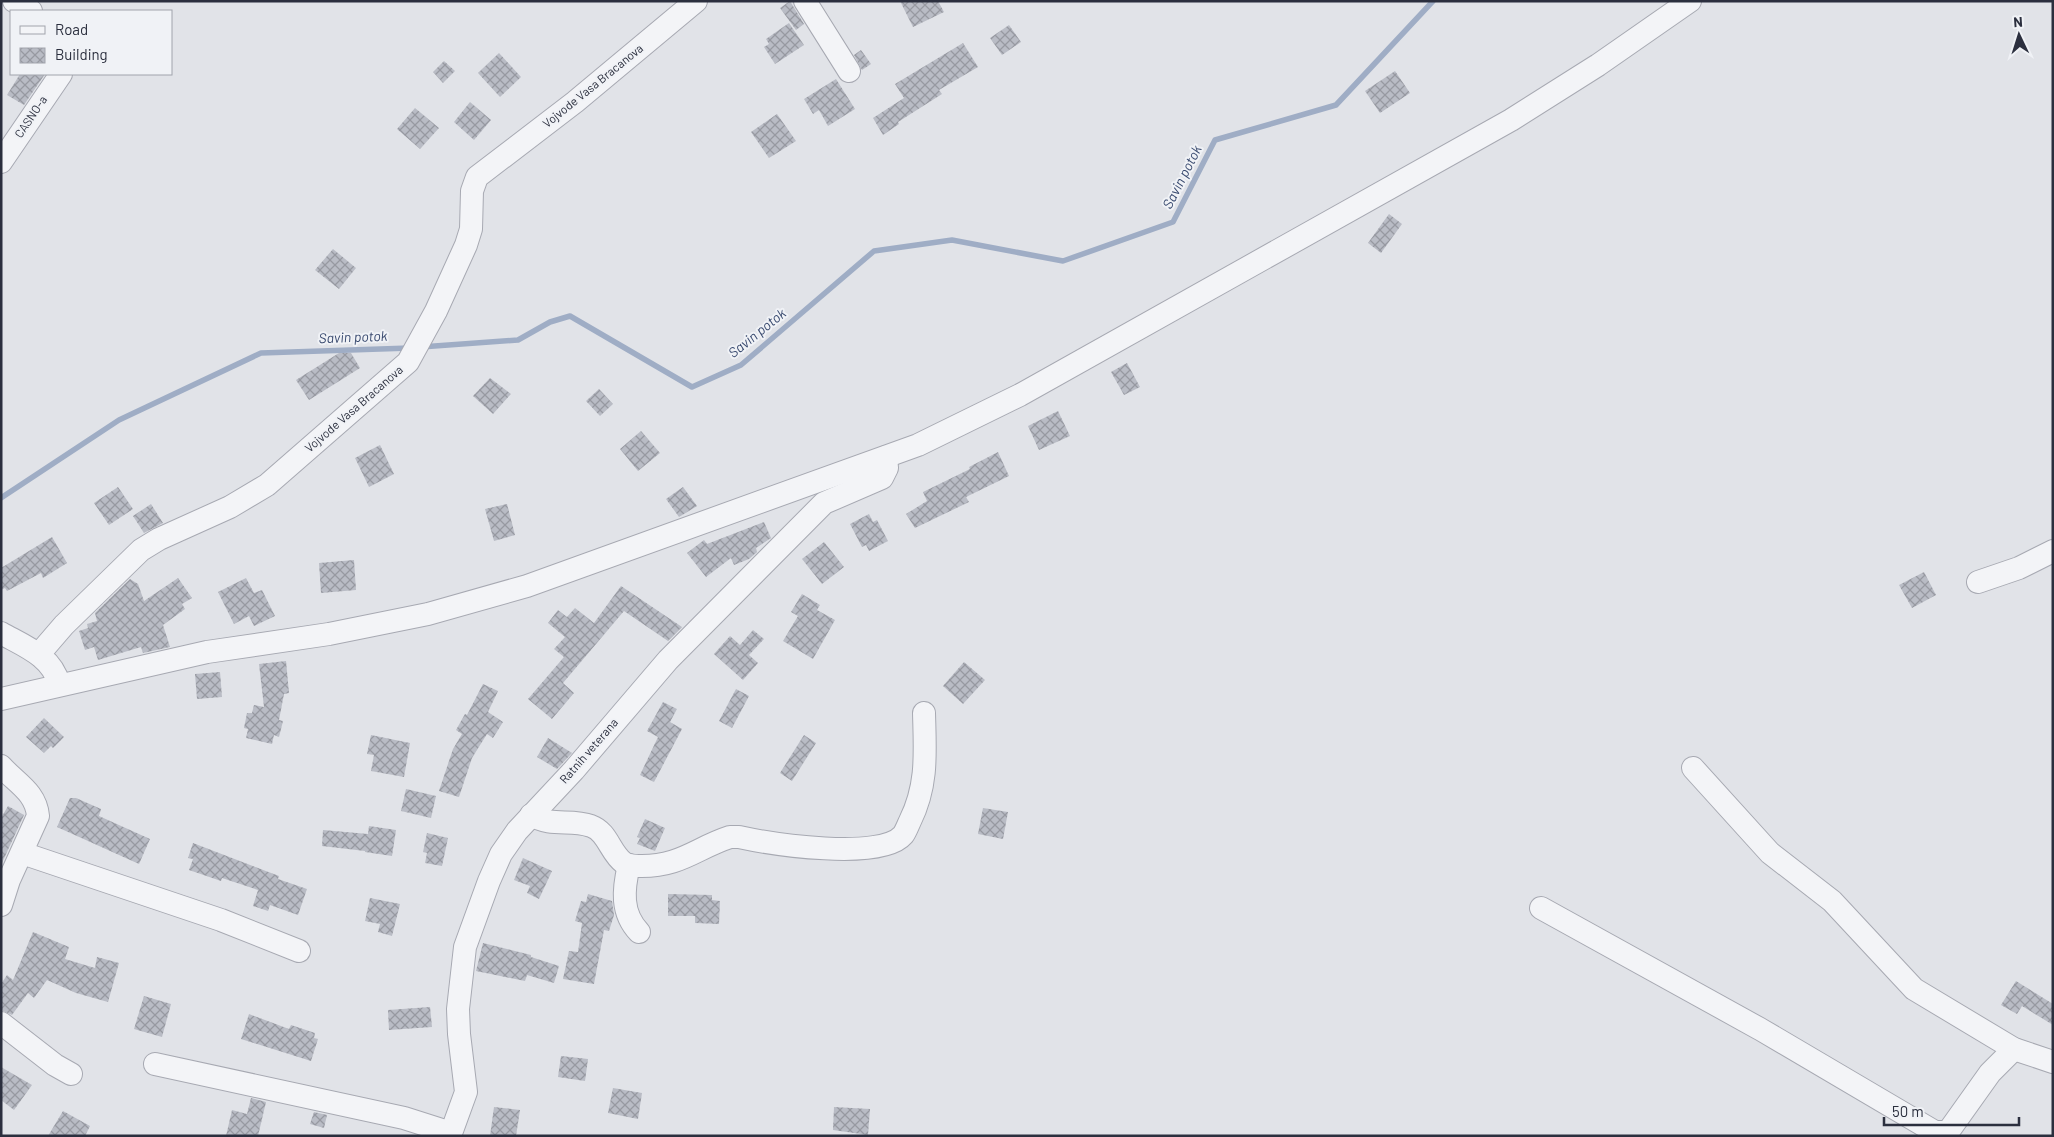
<svg xmlns="http://www.w3.org/2000/svg" width="2054" height="1137" viewBox="0 0 2054 1137" font-family="Barlow,sans-serif">
  <defs>
    <pattern id="building-cross-hatch" width="8" height="8" patternUnits="userSpaceOnUse" patternTransform="scale(1.25)"><rect width="8" height="8" fill="#b9bcc5"/><path d="M0 0l8 8M0 8l8-8" fill="none" stroke="#9799a1"/></pattern>
  </defs>
  <rect width="100%" height="100%" fill="#e1e3e8"/>
  <g fill="none" stroke-linecap="round" stroke-linejoin="round">
    <g stroke="#9fadc5" stroke-width="5.5">
      <path d="M421 347 518 340 550 322 570 316 692 387 741 365 874 251 952 240 1063 261 1173 222 1215 140 1336 105 1433 1"/>
      <path d="M1 498 119 420 261 353 410 348"/>
    </g>
  </g>
  <g fill="url(#building-cross-hatch)">
    <path d="M790 1 804 24 796 30 780 8Z"/>
    <path d="M900 1H938L944 12 913 27Z"/>
    <path d="M789 23 804 45 775 64 764 47 769 44 766 39Z"/>
    <path d="M1009 25 1021 42 1002 55 990 38Z"/>
    <path d="M963 43 978 67 939 90 942 94 898 122 899 124 883 135 873 118 904 98 895 84Z"/>
    <path d="M861 50 871 64 862 70 854 55Z"/>
    <path d="M499 53 521 77 500 97 478 73Z"/>
    <path d="M444 61 455 71 443 83 433 72Z"/>
    <path d="M1395 71 1410 93 1380 113 1365 91Z"/>
    <path d="M20 74H45L24 105 7 95Z"/>
    <path d="M836 79 855 109 828 126 819 110 813 114 804 99Z"/>
    <path d="M470 102 491 120 474 140 454 122Z"/>
    <path d="M415 108 439 128 420 149 397 129Z"/>
    <path d="M777 114 796 141 769 158 751 132Z"/>
    <path d="M1389 214 1402 224 1381 253 1368 243Z"/>
    <path d="M333 249 356 268 339 289 315 270Z"/>
    <path d="M339 353H351L360 368 309 400 296 380Z"/>
    <path d="M1127 363 1140 387 1124 395 1111 372Z"/>
    <path d="M490 378 511 394 493 414 473 396Z"/>
    <path d="M599 389 613 404 600 416 586 401Z"/>
    <path d="M1058 411 1070 436 1039 450 1028 426Z"/>
    <path d="M641 431 660 453 638 471 620 449Z"/>
    <path d="M380 445 394 474 369 487 355 458Z"/>
    <path d="M998 452 1009 476 966 497 969 502 915 528 906 514 927 501 923 492 970 469 969 467Z"/>
    <path d="M118 487 133 509 109 525 94 503Z"/>
    <path d="M683 487 697 506 679 517 666 499Z"/>
    <path d="M151 504 163 523 144 533 133 516Z"/>
    <path d="M507 504 515 535 494 541 485 509Z"/>
    <path d="M869 514 873 522 877 520 888 541 869 551 866 545 862 547 850 524Z"/>
    <path d="M764 522 771 538 756 548 757 552 749 559 734 565 731 558 706 577 687 553 704 540 707 544Z"/>
    <path d="M52 537 67 563 43 578 41 573 7 591 5 588 1 590V568Z"/>
    <path d="M824 542 844 567 822 584 802 559Z"/>
    <path d="M354 560 356 590 321 593 319 563Z"/>
    <path d="M1924 572 1936 595 1912 608 1899 585Z"/>
    <path d="M178 578 192 598 182 604 185 609 163 625 170 647 143 653 141 647 98 660 94 647 85 650 79 631 88 628 87 624 97 621 95 613 130 579 138 584 144 601Z"/>
    <path d="M246 578 254 593 262 590 275 616 254 626 249 616 234 624 218 592Z"/>
    <path d="M621 586 682 627 668 641 624 611 563 683 574 693 552 719 528 699 564 657 554 649 565 637 548 623 558 610 567 617 575 608 594 623Z"/>
    <path d="M802 594 820 605 817 610 835 620 813 659 783 641 798 616 791 612Z"/>
    <path d="M753 630 764 639 749 655 758 663 743 680 714 654 730 636 740 645Z"/>
    <path d="M286 661 289 693 284 694 279 720 283 721 279 737 274 735 272 744 246 738 248 729 244 728 247 713H252L254 705 264 707 259 664Z"/>
    <path d="M964 662 985 680 963 704 943 686Z"/>
    <path d="M220 672 222 697 197 699 195 674Z"/>
    <path d="M483 684 498 691 488 712 503 722 493 738 487 734 472 758 459 797 439 791 453 749 462 734 456 730 465 714 467 715Z"/>
    <path d="M736 689 749 696 732 728 719 721Z"/>
    <path d="M663 702 677 709 670 722 682 729 654 782 640 775 658 737 647 731Z"/>
    <path d="M44 718 64 737 53 748 51 746 44 753 26 737Z"/>
    <path d="M371 735 410 743 404 777 371 771 374 755 367 754Z"/>
    <path d="M804 735 816 743 792 781 780 773Z"/>
    <path d="M548 738 572 753 557 769 537 757Z"/>
    <path d="M406 789 436 796 431 818 401 811Z"/>
    <path d="M70 798H76L101 809 99 816 150 839 139 864 57 827Z"/>
    <path d="M8 806 24 815 1 865V818Z"/>
    <path d="M983 808 1008 812 1003 839 978 834Z"/>
    <path d="M645 819 665 828 655 851 637 844 640 838 637 837Z"/>
    <path d="M369 826 396 830 392 856 365 852V851L322 846 323 830 368 834Z"/>
    <path d="M427 833 448 838 442 866 425 863 427 853 423 852Z"/>
    <path d="M193 843 279 876 278 879 307 889 298 915 270 905 268 911 253 906 258 890 222 878 221 881 189 870 193 859 188 858Z"/>
    <path d="M523 858 552 871 539 899 527 893 530 886 514 880Z"/>
    <path d="M588 894 612 901 614 915 609 931 604 930 594 984 563 979 569 951 578 952 582 923 575 921 581 901 586 902Z"/>
    <path d="M668 894 712 895V900L720 901 719 924 695 923V916H668Z"/>
    <path d="M370 898 400 904 392 936 378 932 380 924 365 921Z"/>
    <path d="M33 932 69 947 65 959 95 968 97 957 119 963 108 1002 76 993 47 980 34 998 28 993 12 1015 1 1010V984L7 975 13 980Z"/>
    <path d="M483 943 531 955V957L559 966 554 983 527 975 525 981 476 971Z"/>
    <path d="M2016 981 2053 1004V1025L2022 1006 2017 1014 2001 1005Z"/>
    <path d="M144 996 171 1004 162 1037 134 1029Z"/>
    <path d="M430 1007 432 1027 389 1030 388 1010Z"/>
    <path d="M249 1014 289 1029 291 1025 315 1033 314 1038 318 1039 311 1061 241 1039Z"/>
    <path d="M561 1056 588 1059 585 1081 558 1077Z"/>
    <path d="M1 1067 32 1085 14 1110 1 1100Z"/>
    <path d="M613 1088 642 1093 638 1119 608 1113Z"/>
    <path d="M251 1098 266 1102 258 1136H226L232 1110 247 1114Z"/>
    <path d="M494 1107 520 1110 516 1136H490Z"/>
    <path d="M834 1107 870 1109 868 1135 833 1130Z"/>
    <path d="M63 1111 90 1126 85 1136H48Z"/>
    <path d="M314 1112 327 1115 324 1128 310 1124Z"/>
  </g>
  <g fill="none" stroke-linecap="round" stroke-linejoin="round">
    <defs>
      <g id="minor">
        <path d="M14 1 31 11"/>
        <path d="M805 1 849 71"/>
        <path d="M1 162 61 74"/>
        <path d="M1978 582 2019 568 2053 551"/>
        <path d="M1 633C24 646 52 656 59 684"/>
        <path d="M39 654 64 625 141 550 159 539 230 507 267 485 408 362 436 311 466 245 471 229 472 191 477 177 575 102 696 1"/>
        <path d="M1 699 207 652 329 634 428 614 527 586 918 445 1020 395 1511 120 1598 65 1690 1"/>
        <path d="M1 766C16 783 36 792 38 816L9 880 1 905"/>
        <path d="M1693 768 1770 853 1832 901 1914 989 2014 1049 2053 1062"/>
        <path d="M531 815C553 828 570 818 591 826 608 832 610 853 624 863 629 866 633 866 639 866 680 867 696 848 730 837H739C771 844 881 861 903 835 906 831 908 825 910 821 928 785 925 752 924 713"/>
        <path d="M22 853 221 920 299 951"/>
        <path d="M629 865C623 890 621 913 639 932"/>
        <path d="M1541 908 1760 1029 1935 1132H1948L1990 1073 2014 1049"/>
        <path d="M1 1023 55 1065 71 1074"/>
        <path d="M155 1064 404 1118 451 1133"/>
        <path d="M450 1136 466 1092 459 1034 458 1009 465 947 489 881 501 854 517 831 574 770 668 660 824 503 882 478 887 468 886 457"/>
      </g>
    </defs>
    <use href="#minor" stroke="#a7a9b2" stroke-width="24"/>
    <use href="#minor" stroke="#f3f4f7" stroke-width="22"/>
  </g>
  <g text-anchor="middle" stroke-width="4" stroke-linejoin="round" paint-order="stroke">
    <g font-size="12" fill="#2b2f3e" stroke="#f0f2f6">
      <text transform="translate(593 86) rotate(-39)" y="4">Vojvode Vasa Bracanova</text>
      <text transform="translate(31 117) rotate(-56)" y="4">CASNO-a</text>
      <text transform="translate(354 409) rotate(-41)" y="4">Vojvode Vasa Bracanova</text>
      <text transform="translate(589 751) rotate(-49)" y="4">Ratnih veterana</text>
    </g>
    <g font-size="14" font-style="italic" fill="#394a6f" stroke="#f0f2f6">
      <text transform="translate(1182 177) rotate(-63)" y="5">Savin potok</text>
      <text transform="translate(757 333) rotate(-39)" y="5">Savin potok</text>
      <text transform="translate(353 337) rotate(-2)" y="5">Savin potok</text>
    </g>
  </g>
  <rect width="2054" height="1137" fill="none" stroke="#2b2f3e" stroke-width="5"/>
  <rect x="10" y="10" width="162" height="65" fill="#f0f2f6" stroke="#a1a4ac"/>
  <rect x="20" y="26" width="25" height="8" fill="#f3f4f7" stroke="#a1a4ac"/>
  <text x="55" y="35" font-size="15" fill="#2b2f3e">Road</text>
  <rect x="20" y="48" width="25" height="15" fill="url(#building-cross-hatch)" stroke="#a1a4ac"/>
  <text x="55" y="60" font-size="15" fill="#2b2f3e">Building</text>
  <g transform="translate(2019 35) rotate(356)" stroke="#f0f2f6" stroke-width="4" paint-order="stroke">
  <path d="M0-4L9 19L0 12L-9 19Z" fill="#2b2f3e"/>
  <text y="-8" font-size="14" font-weight="bold" text-anchor="middle" fill="#2b2f3e">N</text>
  </g>
  <path d="M1884 1117v8h135v-8" fill="none" stroke="#2b2f3e" stroke-width="2.5"/>
  <text x="1892" y="1117" font-size="15" fill="#2b2f3e" stroke="#f0f2f6" stroke-width="4" paint-order="stroke">50 m</text>
</svg>
